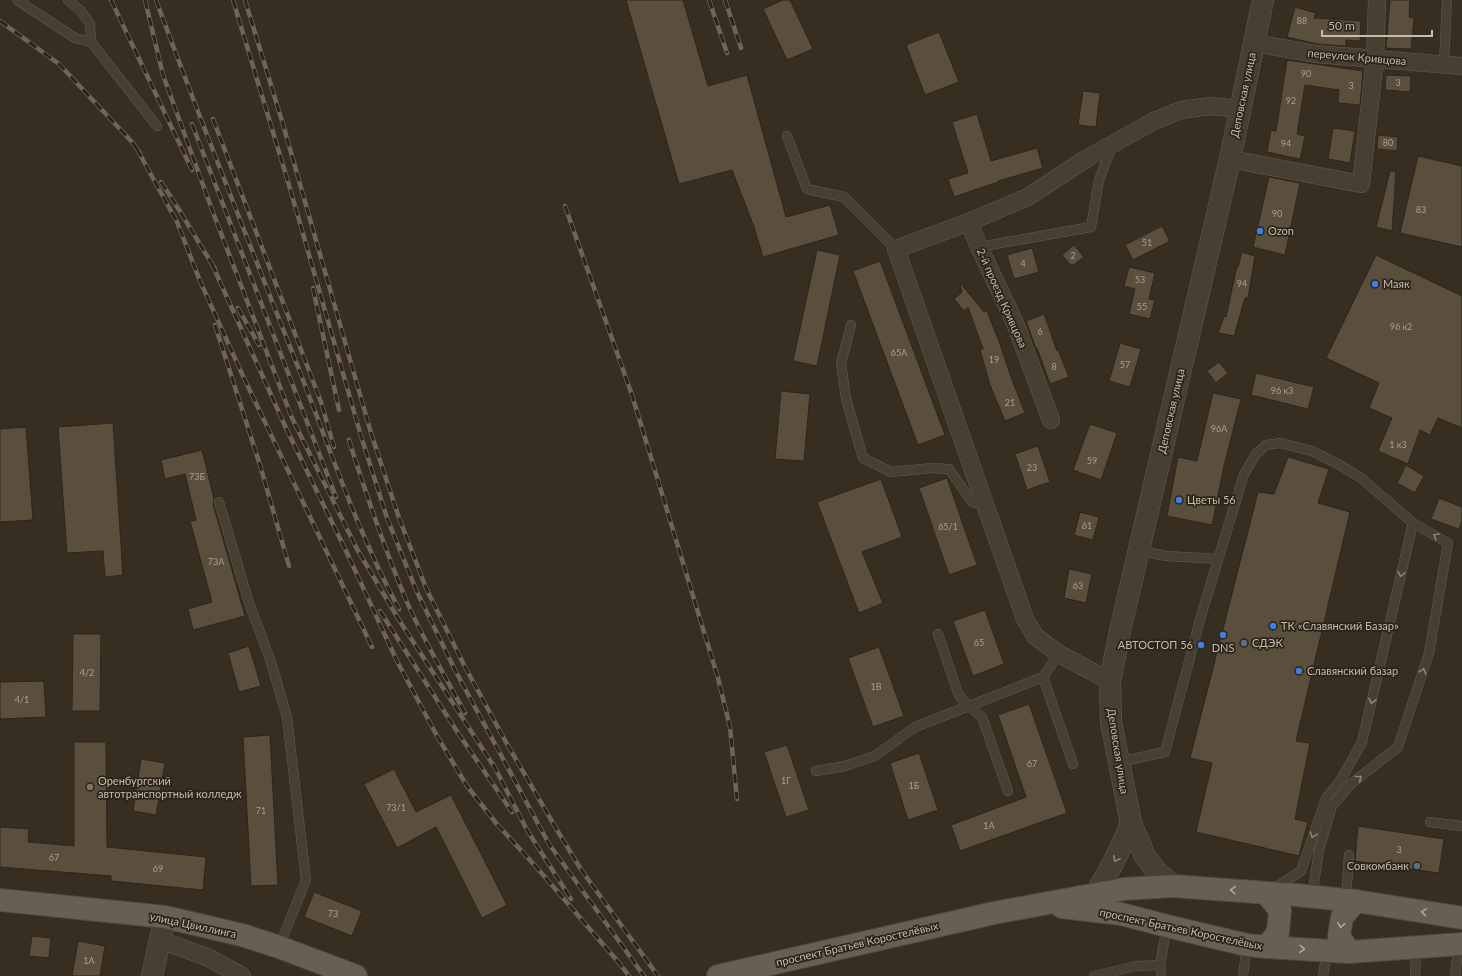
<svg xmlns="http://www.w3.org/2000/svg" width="1462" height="976" viewBox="0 0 1462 976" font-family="Lato,sans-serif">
  <rect width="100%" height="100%" fill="#372d20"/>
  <g fill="#5a4e3d" stroke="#2e261b">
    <path d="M626 0H683L708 86 747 75 786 217 830 205 839 235 763 257 754 227 732 170 679 184Z"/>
    <path d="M783 0H790L813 49 787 60 763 9Z"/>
    <path d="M1390 0H1410L1409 17 1414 18 1411 49 1386 48Z"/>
    <path d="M1295 7 1316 13 1314 18 1361 21 1360 41 1346 40V46L1317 44 1287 37Z"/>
    <path d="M939 32 959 82 925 95 906 45Z"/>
    <path d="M1287 60 1363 71 1360 105 1338 103 1339 90 1305 85 1297 134 1305 136 1300 159 1267 152 1271 130 1276 131Z"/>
    <path d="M1386 75 1411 76 1410 92 1385 90Z"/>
    <path d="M1083 91 1100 93 1096 127 1078 125Z"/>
    <path d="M977 114 991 161 1037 148 1043 168 998 181V182L954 197 948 179 968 173 952 122Z"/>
    <path d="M1333 128 1355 131 1350 163 1328 159Z"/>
    <path d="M1378 135 1398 137 1397 151 1377 149Z"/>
    <path d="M1418 156 1462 166V247L1400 233Z"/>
    <path d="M1390 171 1396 172 1392 231 1376 227Z"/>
    <path d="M1269 177 1300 183 1285 255 1253 247Z"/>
    <path d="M1162 226 1170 241 1133 260 1125 245Z"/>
    <path d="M1074 245 1084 257 1072 266 1062 255Z"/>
    <path d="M1032 248 1039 272 1014 279 1007 255Z"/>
    <path d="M817 250 840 255 817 366 793 361Z"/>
    <path d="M1242 252 1255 256 1248 298H1245L1234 336 1218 333 1224 316 1226 317 1237 266 1238 267Z"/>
    <path d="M1376 255 1462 296V428L1438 418 1430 435 1420 430 1408 464 1378 451 1392 418 1369 408 1379 383 1326 358Z"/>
    <path d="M880 261 945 435 918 445 853 271Z"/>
    <path d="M1129 267 1155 273 1149 299 1155 300 1150 319 1129 314 1135 289 1124 286Z"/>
    <path d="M961 284 984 312 987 311 1000 344 1011 377 1025 413 1005 421 990 385 980 350 983 349 968 307 964 311 954 299 962 292 960 285Z"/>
    <path d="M1044 314 1057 351 1058 350 1069 377 1050 384 1037 348 1036 349 1026 321Z"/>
    <path d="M1120 343 1141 349 1130 387 1109 381Z"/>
    <path d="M1219 362 1228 373 1216 383 1207 371Z"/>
    <path d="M1256 373 1314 387 1308 409 1251 395Z"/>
    <path d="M781 391 810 394 804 461 775 459Z"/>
    <path d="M1213 393 1241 399 1224 466 1212 525 1167 516 1178 457 1197 461Z"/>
    <path d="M113 423 123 575 105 577 103 551 67 553 58 427Z"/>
    <path d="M1090 424 1117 433 1101 480 1073 470Z"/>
    <path d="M26 427 33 520 0 522V429Z"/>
    <path d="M1038 446 1050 482 1027 490 1015 454Z"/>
    <path d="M202 450 214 499 213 504 245 616 193 630 188 609 212 602 190 521 196 520 185 474 165 479 161 460Z"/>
    <path d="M1288 457 1329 469 1318 503 1350 512 1296 741 1310 743 1295 819 1308 822 1299 856 1196 832 1212 763 1190 758 1258 492 1274 494Z"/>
    <path d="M1406 465 1424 476 1415 493 1397 483Z"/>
    <path d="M947 478 977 565 949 575 919 488Z"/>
    <path d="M881 479 902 537 862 552 883 603 859 613 817 502Z"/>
    <path d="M1439 498 1462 507V521L1459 529 1431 519Z"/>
    <path d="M1080 512 1099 517 1093 540 1074 535Z"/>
    <path d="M1069 569 1092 574 1086 603 1064 598Z"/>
    <path d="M985 610 1004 664 973 676 953 621Z"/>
    <path d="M73 634H101L100 711H72Z"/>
    <path d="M249 646 261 686 239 692 228 653Z"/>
    <path d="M879 647 904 716 873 727 848 658Z"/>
    <path d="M44 681 46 717 0 719V682Z"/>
    <path d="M1029 704 1067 813 960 851 951 825 1026 797 998 715Z"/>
    <path d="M270 735 278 885 251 886 243 737Z"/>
    <path d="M74 742H106L107 847 206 857 203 890 111 881V876L0 867V827L29 829 28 842 74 846Z"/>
    <path d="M787 745 809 810 786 817 764 752Z"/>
    <path d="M919 753 938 810 908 820 890 763Z"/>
    <path d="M141 759 165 763 156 815 133 811Z"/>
    <path d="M394 769 416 812 451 795 507 905 482 918 436 827 397 848 364 784Z"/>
    <path d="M1358 826 1444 839 1439 873 1355 861Z"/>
    <path d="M314 892 362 911 352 936 304 917Z"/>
    <path d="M32 936 51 938 49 958 29 956Z"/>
    <path d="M78 941 105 946 100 976H72Z"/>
  </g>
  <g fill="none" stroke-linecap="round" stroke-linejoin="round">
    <defs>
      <g id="service">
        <path d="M17 0 75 38 91 42"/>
        <path d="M68 0 81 11 90 24 91 42 157 126"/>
        <path d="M1444 64 1447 0"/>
        <path d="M787 136 807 189 844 197 896 249"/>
        <path d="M979 247 1091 227 1099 180 1112 146"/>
        <path d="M851 325 841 364 846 399 863 458 891 472 932 468 949 469 972 502 986 506"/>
        <path d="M219 502 249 603 270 659 287 717 306 880 279 947"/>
        <path d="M1139 551 1167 556 1218 559"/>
        <path d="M938 634 959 696 969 706 1043 677 1059 654"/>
        <path d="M1043 677 1073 764"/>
        <path d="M1119 762 1165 752 1201 616 1244 474 1256 454 1266 445 1280 443 1312 451 1340 465 1361 478 1413 523 1448 543 1429 653 1398 747 1352 783 1332 806 1319 850 1312 896"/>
        <path d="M816 771 845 766 875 756 915 727 969 706 982 717 1008 791"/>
        <path d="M1430 822 1462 826"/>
        <path d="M1273 889 1301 871 1326 798 1342 778 1362 742 1413 523"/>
        <path d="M1346 900 1349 855"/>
        <path d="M1094 976 1136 966 1160 965"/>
        <path d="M1161 976 1160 965 1167 926"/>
        <path d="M1243 976 1247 945"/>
        <path d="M1323 976 1327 951"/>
        <path d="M1415 976 1416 947"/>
        <path d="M1455 976 1459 944"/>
      </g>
      <g id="minor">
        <path d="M1254 43 1316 54 1462 66"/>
        <path d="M1230 159 1361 184 1375 58 1377 0"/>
        <path d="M969 222 979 247 1015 323 1051 420"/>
        <path d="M1110 681 1059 654 1035 636 1025 619 896 249 969 222 1028 197 1084 160 1154 121 1181 110 1210 106 1240 109"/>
        <path d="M160 940 207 957 242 976"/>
      </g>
      <g id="tertiary">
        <path d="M1173 886 1157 872 1145 856 1131 823 1111 722 1110 681 1120 631 1230 159 1263 0"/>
        <path d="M1095 894C1110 871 1121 849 1131 823"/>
        <path d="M152 976 165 917"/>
      </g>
      <g id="primary">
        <path d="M1266 893 1280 910 1278 932 1267 947"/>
        <path d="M0 900 165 917 242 935 279 947 356 976"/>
        <path d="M1062 907 1121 914 1167 926 1247 945 1267 947 1349 952 1462 944"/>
        <path d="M1349 952 1339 936 1342 917 1356 901"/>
        <path d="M718 976 994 913 1124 889 1173 886 1296 895 1356 901 1462 918"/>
      </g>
    </defs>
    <use href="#service" stroke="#665d50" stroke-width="10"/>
    <use href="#minor" stroke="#665d50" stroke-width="18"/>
    <use href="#tertiary" stroke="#665d50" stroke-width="22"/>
    <use href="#primary" stroke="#51493c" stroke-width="24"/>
    <use href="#service" stroke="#483f33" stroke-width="9"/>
    <use href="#minor" stroke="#483f33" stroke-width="17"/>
    <use href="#tertiary" stroke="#483f33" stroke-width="21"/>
    <use href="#primary" stroke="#685e51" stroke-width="22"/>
    <defs>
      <g id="rail">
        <path d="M111 0 192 170"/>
        <path d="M145 0 163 75 214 215 292 418 357 549 399 620 495 768"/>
        <path d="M156 0C202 125 251 248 300 372 331 452 358 533 399 609"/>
        <path d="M233 0 289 185 361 436 387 518 417 592 455 670 549 844 644 976"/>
        <path d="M245 0 282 121 371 433 398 515 426 588 464 665 507 744 560 835 582 871 658 976"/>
        <path d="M709 0 727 53"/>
        <path d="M725 0 741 48"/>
        <path d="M0 21 59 64 132 142 140 153"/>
        <path d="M213 119 321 402 334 447"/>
        <path d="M192 124 336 497"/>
        <path d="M137 149 177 222 200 281 243 376 372 647"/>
        <path d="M161 182 173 200 215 269"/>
        <path d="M565 206 632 395 718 678 730 727 737 799"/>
        <path d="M212 264 286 428 347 553 397 661 437 736 467 786 496 823 538 869 620 964"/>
        <path d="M313 288 339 410"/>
        <path d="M238 308 259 345"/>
        <path d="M215 325 260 465 289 566"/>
        <path d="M349 440C366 494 384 547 406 600 423 639 445 676 465 713"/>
        <path d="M380 611 458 733 512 812"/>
        <path d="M493 764 527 830 571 899"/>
        <path d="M617 960 629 976"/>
      </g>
    </defs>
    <use href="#rail" stroke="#6f6455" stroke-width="4.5"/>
    <use href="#rail" stroke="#2c2419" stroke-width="3" stroke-dasharray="9" stroke-linecap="butt"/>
  </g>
  <defs><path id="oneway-chevron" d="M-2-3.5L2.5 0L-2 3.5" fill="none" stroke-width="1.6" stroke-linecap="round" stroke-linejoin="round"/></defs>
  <g stroke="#8d8476">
    <use href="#oneway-chevron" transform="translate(1436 536) rotate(-149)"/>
    <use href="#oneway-chevron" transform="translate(1401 574) rotate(103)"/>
    <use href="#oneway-chevron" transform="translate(1423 671) rotate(-72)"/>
    <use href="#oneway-chevron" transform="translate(1372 701) rotate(103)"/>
    <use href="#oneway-chevron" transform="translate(1359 778) rotate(-38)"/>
    <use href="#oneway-chevron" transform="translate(1313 835) rotate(109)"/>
    <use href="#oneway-chevron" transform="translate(1116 859) rotate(117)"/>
  </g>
  <g stroke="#b2a99b">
    <use href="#oneway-chevron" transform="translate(1233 890) rotate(-176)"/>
    <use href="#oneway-chevron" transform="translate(1424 912) rotate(-171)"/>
    <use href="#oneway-chevron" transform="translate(1341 925) rotate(98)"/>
    <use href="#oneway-chevron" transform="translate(1302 949) rotate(4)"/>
  </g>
  <g fill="#3f7fe0" stroke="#2c2419" stroke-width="1.5">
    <circle cx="1260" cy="231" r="4"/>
    <circle cx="1375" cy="284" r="4"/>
    <circle cx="1179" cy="500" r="4"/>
    <circle cx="1273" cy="626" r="4"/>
    <circle cx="1223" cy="635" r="4"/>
    <circle cx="1201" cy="645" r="4"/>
    <circle cx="1299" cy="671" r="4"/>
  </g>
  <g fill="#5c6f8a" stroke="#2c2419" stroke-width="1.5">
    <circle cx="1244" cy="643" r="4"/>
    <circle cx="1417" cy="866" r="4"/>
  </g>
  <circle fill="#8d6e63" stroke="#2c2419" stroke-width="1.5" cx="90" cy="787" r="4"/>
  <g text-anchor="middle" stroke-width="3.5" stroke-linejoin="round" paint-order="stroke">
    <g font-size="9" fill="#aaa091">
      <text x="1302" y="24">88</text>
      <text x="1306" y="77">90</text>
      <text x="1398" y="86">3</text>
      <text x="1351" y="89">3</text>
      <text x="1291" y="104">92</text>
      <text x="1388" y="146">80</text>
      <text x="1286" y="147">94</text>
      <text x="1421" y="213">83</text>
      <text x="1277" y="217">90</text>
      <text x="1147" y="246">51</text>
      <text x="1073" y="259">2</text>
      <text x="1023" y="267">4</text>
      <text x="1140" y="283">53</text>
      <text x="1242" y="287">94</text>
      <text x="1142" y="310">55</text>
      <text x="1401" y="330">96 к2</text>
      <text x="1040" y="335">6</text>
      <text x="899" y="356">65А</text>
      <text x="994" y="363">19</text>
      <text x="1125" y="368">57</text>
      <text x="1054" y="370">8</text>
      <text x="1282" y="394">96 к3</text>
      <text x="1010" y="406">21</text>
      <text x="1219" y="432">96А</text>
      <text x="1398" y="448">1 к3</text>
      <text x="1092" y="464">59</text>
      <text x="1032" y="471">23</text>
      <text x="197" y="480">73Б</text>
      <text x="1087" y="529">61</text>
      <text x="948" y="530">65/1</text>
      <text x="216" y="565">73А</text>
      <text x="1078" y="589">63</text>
      <text x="979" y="646">65</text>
      <text x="87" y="676">4/2</text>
      <text x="876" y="690">1В</text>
      <text x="22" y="703">4/1</text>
      <text x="1032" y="767">67</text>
      <text x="786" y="784">1Г</text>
      <text x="914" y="789">1Б</text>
      <text x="396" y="811">73/1</text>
      <text x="261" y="814">71</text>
      <text x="989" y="829">1А</text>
      <text x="1399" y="853">3</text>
      <text x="54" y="861">67</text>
      <text x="158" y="872">69</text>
      <text x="333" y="917">73</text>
      <text x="89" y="964">1А</text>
    </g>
    <g font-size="11" fill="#c5bcad" stroke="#2c2419">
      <text transform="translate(1357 57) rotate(5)" y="4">переулок Кривцова</text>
      <text transform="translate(1243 95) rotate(-78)" y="4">Деповская улица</text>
      <text transform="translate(1002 298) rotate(66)" y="4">2-й проезд Кривцова</text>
      <text transform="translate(1171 411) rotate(-77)" y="4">Деповская улица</text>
      <text transform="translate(1118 751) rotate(81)" y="4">Деповская улица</text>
      <text transform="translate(193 925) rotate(12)" y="4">улица Цвиллинга</text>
      <text transform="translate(1181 929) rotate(12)" y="4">проспект Братьев Коростелёвых</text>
      <text transform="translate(857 944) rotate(-13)" y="4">проспект Братьев Коростелёвых</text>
    </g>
    <g font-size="11" fill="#c5bcad" stroke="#2c2419" text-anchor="start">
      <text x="1268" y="235">Ozon</text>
      <text x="1383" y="288">Маяк</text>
      <text x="1187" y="504">Цветы 56</text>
      <text x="1281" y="630">ТК «Славянский Базар»</text>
      <text x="1252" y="647">СДЭК</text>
      <text x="1193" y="649" text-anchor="end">АВТОСТОП 56</text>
      <text x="1223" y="652" text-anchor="middle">DNS</text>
      <text x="1307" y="675">Славянский базар</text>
      <text x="98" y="785">Оренбургский<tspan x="98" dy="13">автотранспортный колледж</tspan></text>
      <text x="1409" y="870" text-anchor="end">Совкомбанк</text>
    </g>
  </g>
  <path d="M1322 30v6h110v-6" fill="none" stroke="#c5bcad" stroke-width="2"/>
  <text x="1328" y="30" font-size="12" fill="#c5bcad" stroke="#2c2419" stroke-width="3" paint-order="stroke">50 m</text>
</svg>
